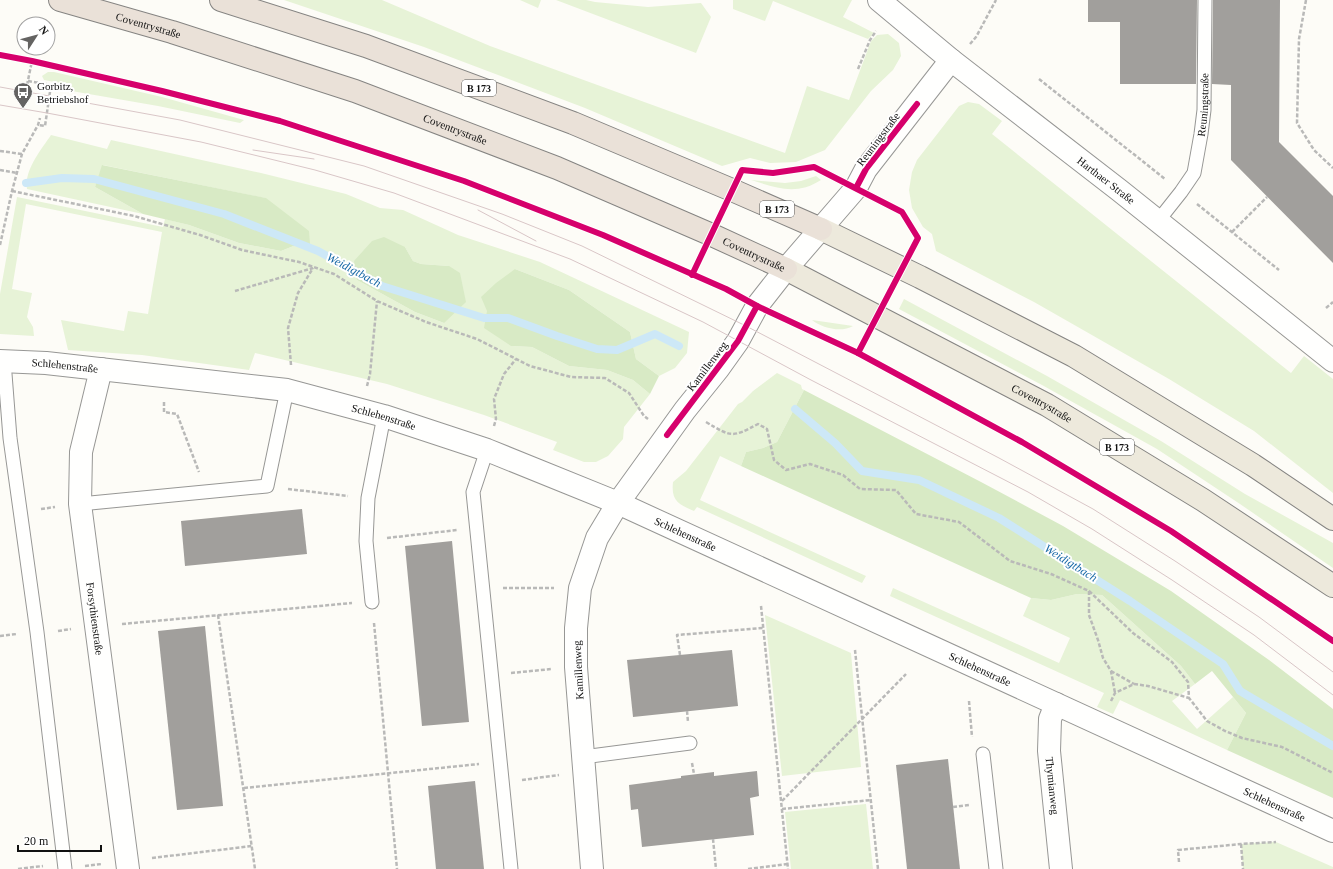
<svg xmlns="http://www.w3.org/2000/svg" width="1333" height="869" viewBox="0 0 1333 869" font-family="Georgia,serif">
  <rect width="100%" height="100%" fill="#fdfcf7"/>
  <g fill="#e7f3d7" fill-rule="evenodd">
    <path d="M284 0H382L490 46 785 153 807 86 849 100 871 41 877 35 888 34 899 43 901 56 893 70 871 91 825 150 796 162 770 163 750 158 722 166 585 108 424 47Z"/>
    <path d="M520 0H541L538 8Z"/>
    <path d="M556 0H586L595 2 648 7 701 3 711 17 696 53Z"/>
    <path d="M733 0H852L843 17 874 33 868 39 773 1 765 21 733 9Z"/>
    <path d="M48 72H54L162 97 244 120 240 123 158 106 60 89V83L44 80 42 76Z"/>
    <path d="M968 102 979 104 1002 121 992 134 1291 373 1304 356 1333 379V493L1254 431 1169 379 1034 302 936 251 932 234 923 227 912 208 909 190 912 172 917 160 959 106Z"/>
    <path d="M51 135 107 149 111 140 261 173 346 194 380 208 403 210 458 235 540 262 689 332 687 353 675 368 659 376 636 359 630 332 569 290 515 269 511 346 532 347 569 366 607 370 633 380 650 394 624 427 623 439 608 456 596 462H584L553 450 557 442 484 415 387 384 255 353 249 370 142 355 68 350 61 320 124 331 128 311 148 314 162 232 26 204 12 289 32 293 27 317 33 327 34 336 0 334V294L17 197 163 227 165 219 189 225 239 243 281 251 296 245 310 244 265 198 103 165 95 187 143 214 27 189C24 170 41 150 51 135ZM405 247 413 261 421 264 449 266 444 323 415 312 357 280Z"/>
    <path d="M816 176 821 180C796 196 777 188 751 180L785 183 801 181Z"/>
    <path d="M904 299 1047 376 1161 441 1245 494 1333 543V568L1240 504 1157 449 1042 385 899 309Z"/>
    <path d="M812 320 853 326C841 333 822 328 812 320Z"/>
    <path d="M777 373 801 385 802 389 804 390 777 442 763 448 746 452 741 466 720 456 700 500 866 576 862 583 697 507 694 511C678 504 671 501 673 482L686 471 738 404 742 402 753 391Z"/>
    <path d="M893 588 1059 663 1070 638 1023 616 1031 598 1051 600 1077 594 1102 595 1181 666 1195 684 1172 701 1197 729 1233 697 1246 713 1227 750 1120 700 1113 714 1097 707 1104 693 890 596Z"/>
    <path d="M765 615 851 653 861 767 782 776Z"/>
    <path d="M866 804 873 869H791L785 812Z"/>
    <path d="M1276 842 1333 867V869H1243L1241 844Z"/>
  </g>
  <g fill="#d8eac5">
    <path d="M102 165 266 198 309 231 310 244 296 245 281 251 239 243 189 225 143 214 95 187Z"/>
    <path d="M384 237 405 247 413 261 421 264 449 266 460 273 466 302 444 323 415 312 357 280 354 261 372 241Z"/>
    <path d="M515 269 569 290 630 332 636 359 659 376 650 394 633 380 607 370 569 366 532 347 511 346 484 328 487 311 481 297 496 283Z"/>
    <path d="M804 390 981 482 1063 526 1171 591 1269 660 1333 709V798L1227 750 1246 713 1212 671 1195 684 1181 666 1102 595 1077 594 1051 600 1031 598 741 466 746 452 763 448 777 442Z"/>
  </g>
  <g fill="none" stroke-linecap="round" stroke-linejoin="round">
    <g stroke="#cde8f7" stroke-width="8">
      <path d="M26 183 62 178 94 179 224 214 318 251 382 286 484 318H508L557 336 597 349 617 350 655 334 679 346"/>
      <path d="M795 409 835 443 862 471 919 480 999 518 1130 601 1223 664 1240 691 1333 746"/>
    </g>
  </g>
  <g fill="#a19f9c">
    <path d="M1088 0H1197L1196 84H1120V22H1088Z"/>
    <path d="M1213 0H1280L1279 142 1333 196V263L1231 160V85L1212 84Z"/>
    <path d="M302 509 307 554 185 566 181 521Z"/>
    <path d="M452 541 469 722 422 726 405 546Z"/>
    <path d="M205 626 223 806 177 810 158 631Z"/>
    <path d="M732 650 738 706 633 717 627 660Z"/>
    <path d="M948 759 960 869H907L896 765Z"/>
    <path d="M757 771 759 796 750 798 754 835 642 847 638 809 631 810 629 785 681 778V776L714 772V776Z"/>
    <path d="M475 781 484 869H436L428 786Z"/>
  </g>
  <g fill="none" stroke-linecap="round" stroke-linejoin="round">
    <defs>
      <g id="lane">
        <path id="s1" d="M1158 221 1181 192 1194 173 1201 134 1204 110 1205 0"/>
        <path d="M4 361 10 438 37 632 65 869"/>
        <path d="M487 450 473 492 511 869"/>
        <path d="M80 504 267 486 287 390"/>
        <path d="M372 602 366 541 368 498 384 416"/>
        <path d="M983 754 996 869"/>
        <path d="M583 757 690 743"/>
      </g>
      <g id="street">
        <path id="s2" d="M879 0 951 60 1119 190 1333 361"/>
        <path id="s3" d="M0 361 46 363 287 390 384 416 487 450 618 503 1333 831"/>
        <path id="s4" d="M101 369 81 452 80 504 128 869"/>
        <path id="s5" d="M1056 704 1050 719 1049 751 1061 869"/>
        <path d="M592 869 576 667V628L580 588 597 538 618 503 685 410 718 369 738 341 757 306 786 269 856 188 866 169 951 60"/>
      </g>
      <g id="primary">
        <path d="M821 229 920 277 1074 356 1253 465 1333 519"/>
        <path id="s6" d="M786 269 1047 405 1203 500 1333 586"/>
      </g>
      <g id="highway">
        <path id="s7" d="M60 0 172 32 355 91 557 168 712 235 786 269"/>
        <path d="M221 0 366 46 573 123 732 190 821 229"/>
      </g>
    </defs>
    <use href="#lane" stroke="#979795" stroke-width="15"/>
    <use href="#street" stroke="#979795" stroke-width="24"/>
    <use href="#primary" stroke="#858482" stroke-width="24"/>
    <use href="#highway" stroke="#858482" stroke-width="24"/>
    <g stroke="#b9b9b8" stroke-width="2.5" stroke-dasharray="4 2" stroke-linecap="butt">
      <path d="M1306 0 1299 39 1297 123 1314 150 1333 168"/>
      <path d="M970 44 976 37 996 0"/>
      <path d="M858 69 870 40 876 31"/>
      <path d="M1039 79 1165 179"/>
      <path d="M28 81 51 85 45 126 38 125"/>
      <path d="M27 85 32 61"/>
      <path d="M0 151 22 154"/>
      <path d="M0 170 17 173"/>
      <path d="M12 191 134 216 200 235 242 250 299 262 334 274 377 301 426 322 477 339 530 366 571 377 605 378 629 393 644 416 648 419"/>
      <path d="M1197 204 1279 270"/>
      <path d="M1232 232 1267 197"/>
      <path d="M0 245 12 191 22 154 38 125 40 118"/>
      <path d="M235 291 313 268"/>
      <path d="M1326 308 1333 302"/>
      <path d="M291 365 288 328 298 293 313 268"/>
      <path d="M367 386 370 374 377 301"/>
      <path d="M164 402V412L177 414 199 472"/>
      <path d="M706 422C731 437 732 438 758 424L767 429 774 460 786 470 810 464 843 475 860 489 896 490 916 514 959 522 1010 561 1051 574 1089 591 1133 633 1172 662 1188 682 1189 698 1207 721 1225 731 1242 738 1282 747 1333 773"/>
      <path d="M494 426 496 419 494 399 504 374 516 359"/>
      <path d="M288 489 348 496"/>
      <path d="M41 509 55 507"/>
      <path d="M387 538 457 530"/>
      <path d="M503 588H554"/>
      <path d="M1089 591V615L1098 640 1103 658 1111 671 1115 693"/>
      <path d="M761 606 788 869"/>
      <path d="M218 615 255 869"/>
      <path d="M374 623 397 869"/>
      <path d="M122 624 352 603"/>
      <path d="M58 631 71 629"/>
      <path d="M0 636 17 634"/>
      <path d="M855 650 878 869"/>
      <path d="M680 655 677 635 763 628"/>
      <path d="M1111 671 1134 684"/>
      <path d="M511 673 552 669"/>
      <path d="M969 701 972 737"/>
      <path d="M1111 701 1115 693 1134 684 1148 686 1189 698"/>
      <path d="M687 711 688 722"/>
      <path d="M692 763 694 774"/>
      <path d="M522 780 559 775"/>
      <path d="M244 788 479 764"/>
      <path d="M782 801 906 674"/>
      <path d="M953 807 969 805"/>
      <path d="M782 809 871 800"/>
      <path d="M713 839 716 869"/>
      <path d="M1241 844 1243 869"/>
      <path d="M152 858 252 846"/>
      <path d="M1179 862 1178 850 1241 844 1276 842"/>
      <path d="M85 866 102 864"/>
      <path d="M18 869 43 866"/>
      <path d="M748 869 788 864"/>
    </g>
    <use href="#lane" stroke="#fffffe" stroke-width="13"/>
    <use href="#street" stroke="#fffffe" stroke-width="22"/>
    <use href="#primary" stroke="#ede9dc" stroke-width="22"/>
    <use href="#highway" stroke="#eae1d8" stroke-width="22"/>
    <g stroke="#d9c6c7" stroke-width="1">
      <path d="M0 87 180 120 364 166 502 214 582 246 746 326 999 458 1093 509 1175 561 1259 617 1333 672"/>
      <path d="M0 105 47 113 201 142 315 170 394 193 570 259 703 322 811 380 1028 492 1092 529 1172 580 1254 635 1333 695"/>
      <path d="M253 150 314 159"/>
      <path d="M478 210 536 241"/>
    </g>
    <defs>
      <g id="cycleway">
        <path d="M0 55 32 61 162 91 280 121 338 140 464 181 603 235 726 289 757 306 858 353 1022 442 1171 531 1333 641"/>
        <path d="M856 188 866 169 917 104"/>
        <path d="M692 275 742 170 773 173 814 167 902 212 918 238 858 353"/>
        <path d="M667 435 738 341 757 306"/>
      </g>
    </defs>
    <use href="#cycleway" stroke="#fff" stroke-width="8"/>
    <use href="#cycleway" stroke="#d6006c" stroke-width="6"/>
  </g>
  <defs>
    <symbol id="bus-pin" viewBox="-11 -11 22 30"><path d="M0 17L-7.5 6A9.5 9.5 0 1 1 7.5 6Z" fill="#646362" stroke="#fff"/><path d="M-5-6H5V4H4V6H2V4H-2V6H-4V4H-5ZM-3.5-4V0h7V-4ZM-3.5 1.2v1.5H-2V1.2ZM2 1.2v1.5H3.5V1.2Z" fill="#fff"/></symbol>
  </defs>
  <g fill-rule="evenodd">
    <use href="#bus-pin" x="12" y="81" width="22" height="30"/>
  </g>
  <g text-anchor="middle" stroke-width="4" stroke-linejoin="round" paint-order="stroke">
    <g fill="#fff" stroke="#585858" stroke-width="1">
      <rect x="462" y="80" width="34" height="16" rx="3"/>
      <rect x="760" y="201" width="34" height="16" rx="3"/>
      <rect x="1100" y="439" width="34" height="16" rx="3"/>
    </g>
    <g font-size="10" font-weight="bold" fill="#111">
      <text x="479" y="92">B 173</text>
      <text x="777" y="213">B 173</text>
      <text x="1117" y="451">B 173</text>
    </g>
    <g font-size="11" fill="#111" stroke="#fff">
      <text dy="4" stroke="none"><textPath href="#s7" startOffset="92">Coventrystraße</textPath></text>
      <text dy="4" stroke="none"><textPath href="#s1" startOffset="129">Reuningstraße</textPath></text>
      <text dy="4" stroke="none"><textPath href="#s7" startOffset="416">Coventrystraße</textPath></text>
      <text transform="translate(878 139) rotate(-53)" y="4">Reuningstraße</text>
      <text dy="4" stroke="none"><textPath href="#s2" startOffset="290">Harthaer Straße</textPath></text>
      <text dy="4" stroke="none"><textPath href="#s7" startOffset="740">Coventrystraße</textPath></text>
      <text dy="4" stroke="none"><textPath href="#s3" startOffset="65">Schlehenstraße</textPath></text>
      <text transform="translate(707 366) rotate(-53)" y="4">Kamillenweg</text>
      <text dy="4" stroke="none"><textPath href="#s6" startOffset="289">Coventrystraße</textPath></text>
      <text dy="4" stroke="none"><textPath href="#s3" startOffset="389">Schlehenstraße</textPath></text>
      <text dy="4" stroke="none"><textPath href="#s3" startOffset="713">Schlehenstraße</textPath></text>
      <text dy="4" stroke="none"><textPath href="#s4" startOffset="253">Forsythienstraße</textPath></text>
      <text dy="4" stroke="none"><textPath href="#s3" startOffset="1037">Schlehenstraße</textPath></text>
      <text transform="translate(578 670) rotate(-93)" y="4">Kamillenweg</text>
      <text dy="4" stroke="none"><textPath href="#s5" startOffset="83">Thymianweg</textPath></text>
      <text dy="4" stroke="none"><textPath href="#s3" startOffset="1361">Schlehenstraße</textPath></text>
    </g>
    <g font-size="11" fill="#111" stroke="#fff" text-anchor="start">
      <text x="37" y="90">Gorbitz,<tspan x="37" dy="13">Betriebshof</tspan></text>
    </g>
    <g font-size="12" font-style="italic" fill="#1768a6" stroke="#fff">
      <text transform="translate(354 270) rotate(28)" y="4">Weidigtbach</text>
      <text transform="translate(1071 563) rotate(32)" y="4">Weidigtbach</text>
    </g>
  </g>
  <g transform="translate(36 36) rotate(54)"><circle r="19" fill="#ffffff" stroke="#a0a0a0"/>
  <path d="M0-3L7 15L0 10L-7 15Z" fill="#646362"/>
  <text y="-6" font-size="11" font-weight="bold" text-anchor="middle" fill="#111111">N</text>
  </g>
  <path d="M18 845v6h83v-6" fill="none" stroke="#111111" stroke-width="2"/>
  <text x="24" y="845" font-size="12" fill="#111111" stroke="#ffffff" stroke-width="3" paint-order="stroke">20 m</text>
</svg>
